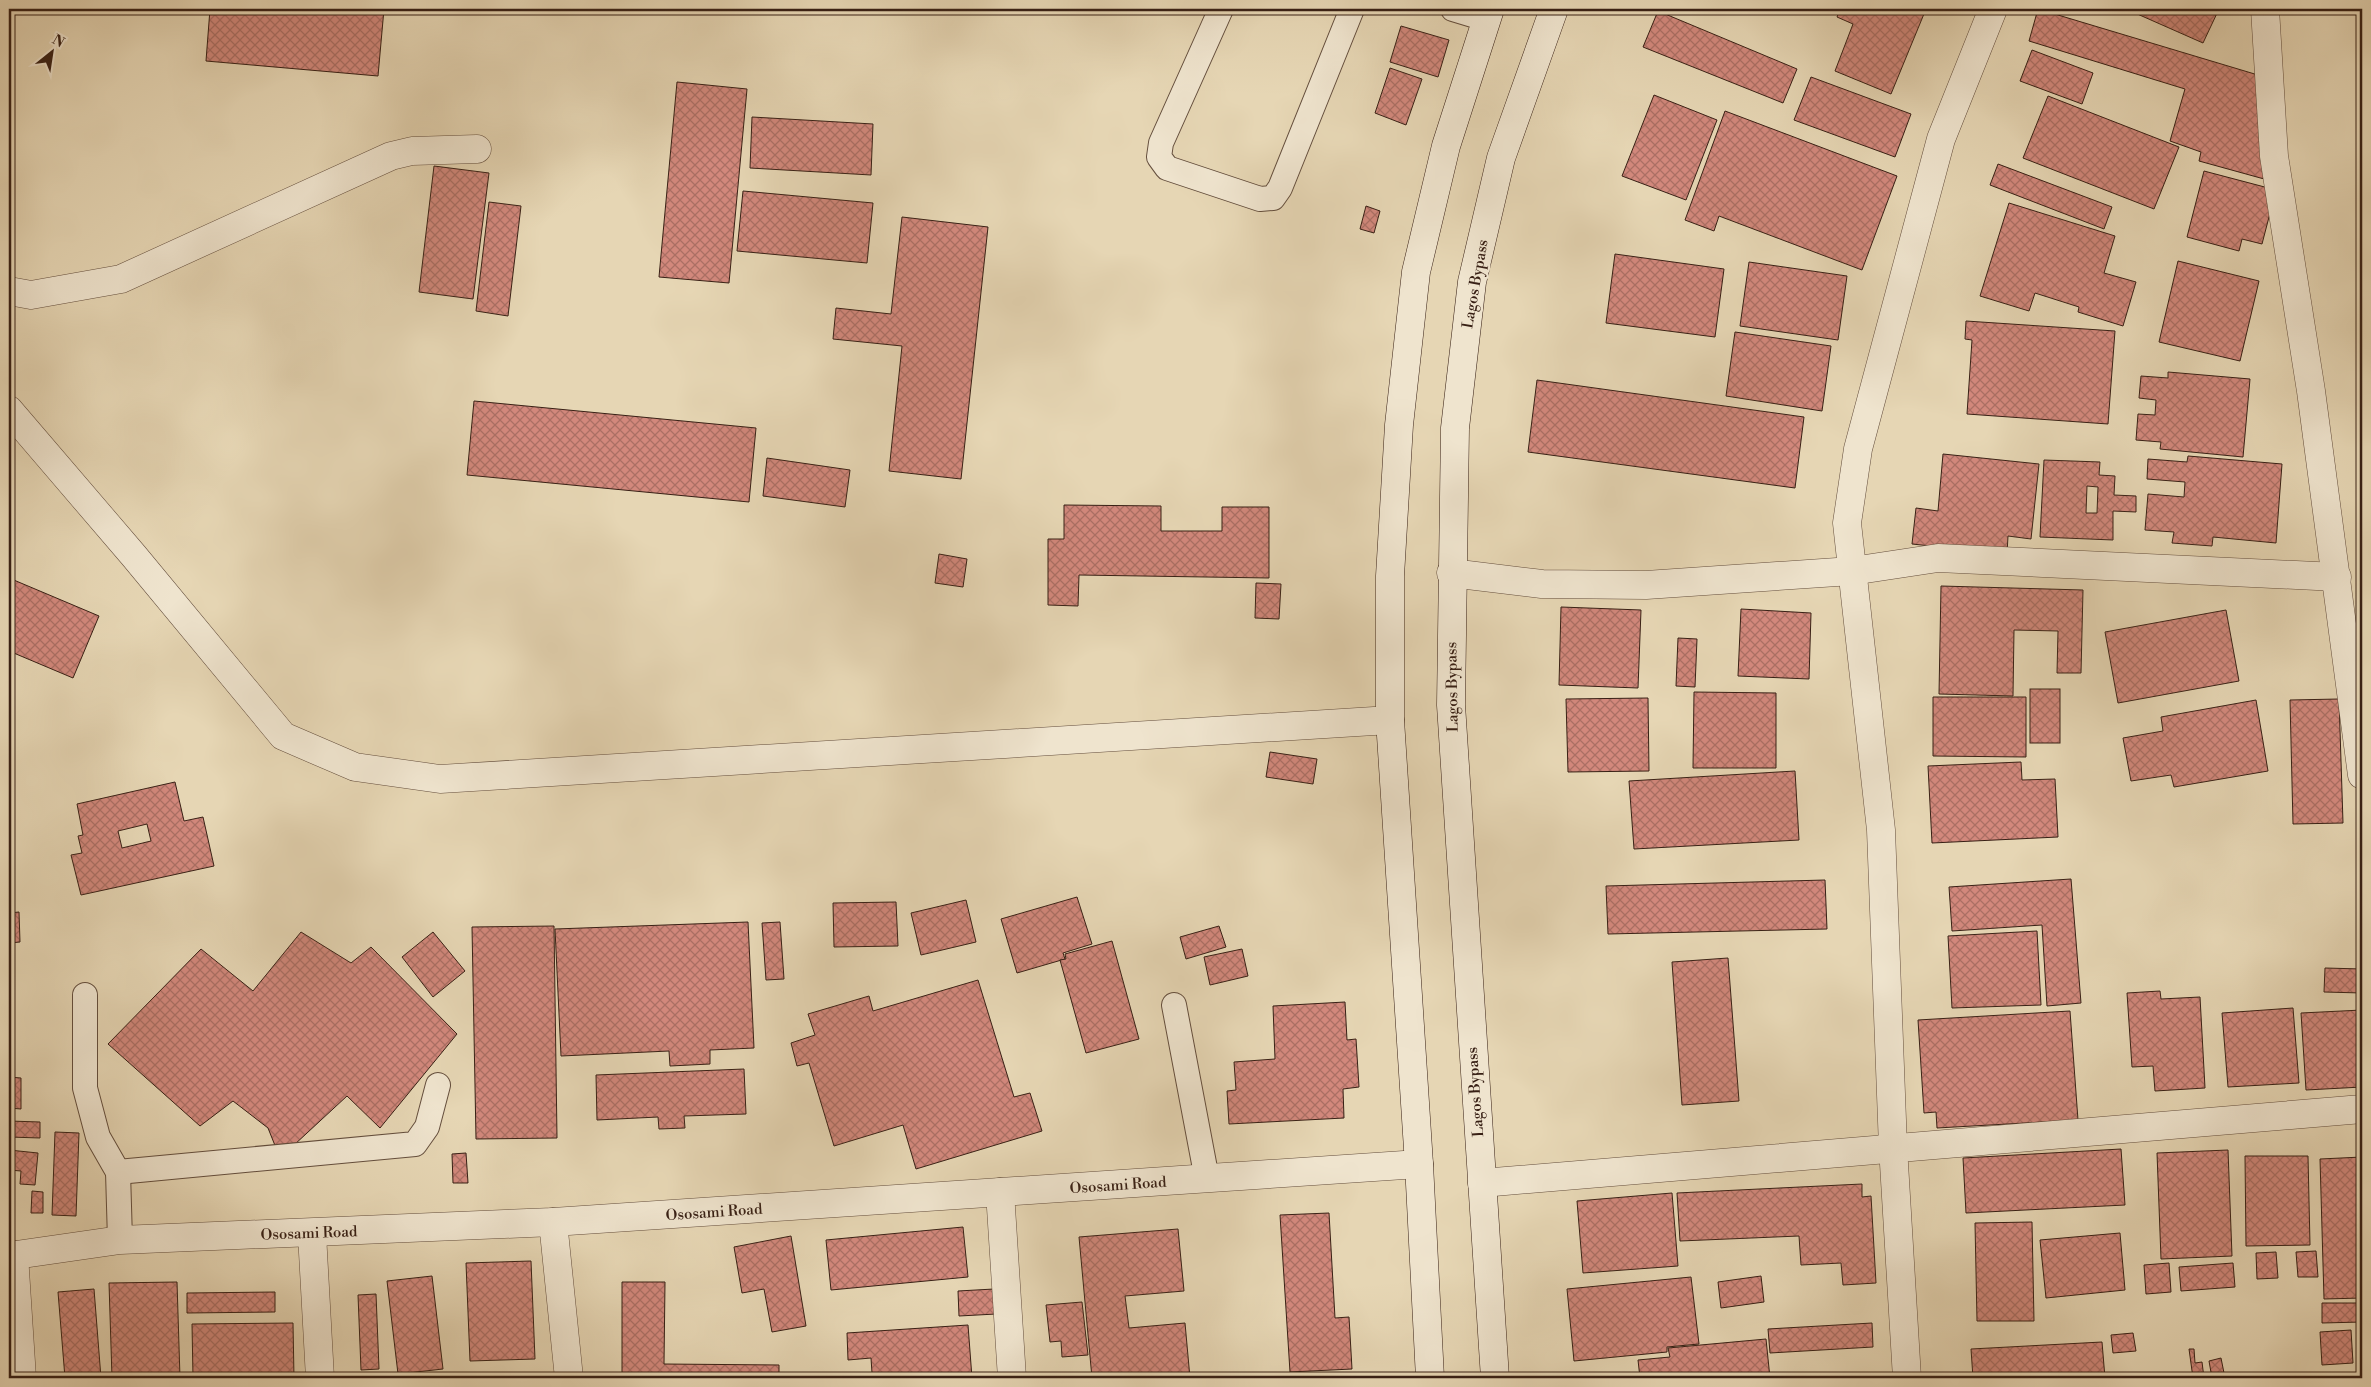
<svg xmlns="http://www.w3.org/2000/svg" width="2371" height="1387" viewBox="0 0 2371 1387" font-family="'Libre Bodoni',serif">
  <defs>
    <pattern id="building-cross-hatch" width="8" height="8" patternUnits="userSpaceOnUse" patternTransform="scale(1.25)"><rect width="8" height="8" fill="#d2887c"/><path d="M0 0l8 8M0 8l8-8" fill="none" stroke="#ab6f64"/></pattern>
  </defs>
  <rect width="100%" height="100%" fill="#e6d6b4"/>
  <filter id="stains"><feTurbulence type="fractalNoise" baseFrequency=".004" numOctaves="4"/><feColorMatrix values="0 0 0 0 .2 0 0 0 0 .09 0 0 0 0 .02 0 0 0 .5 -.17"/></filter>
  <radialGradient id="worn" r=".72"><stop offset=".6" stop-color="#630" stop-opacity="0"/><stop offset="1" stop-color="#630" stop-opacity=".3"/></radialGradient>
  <g fill="url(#building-cross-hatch)" stroke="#382015" fill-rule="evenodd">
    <path d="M210 9H384L378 76 206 61Z"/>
    <path d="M1840 9H1926L1891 94 1835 71 1853 24 1837 17Z"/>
    <path d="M2038 9 2268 78 2275 182 2199 161 2201 152 2170 141 2185 89 2029 41Z"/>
    <path d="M2126 9H2219L2203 43Z"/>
    <path d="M1658 11 1797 69 1783 103 1643 47Z"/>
    <path d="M1401 26 1449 40 1438 77 1390 62Z"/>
    <path d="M2032 50 2093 73 2082 104 2020 81Z"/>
    <path d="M1390 68 1422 79 1406 125 1375 113Z"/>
    <path d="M1811 77 1911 114 1895 157 1794 120Z"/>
    <path d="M677 82 747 89 729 283 659 277Z"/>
    <path d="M1654 95 1717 120 1686 200 1622 176Z"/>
    <path d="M2048 96 2179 147 2154 209 2023 158Z"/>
    <path d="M1725 111 1897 176 1862 270 1719 216 1714 231 1685 220Z"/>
    <path d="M752 117 873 124 871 175 750 168Z"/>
    <path d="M1998 164 2112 207 2104 229 1990 185Z"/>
    <path d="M434 166 489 173 473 299 419 292Z"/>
    <path d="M2204 171 2276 190 2262 244 2242 239 2239 251 2187 237Z"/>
    <path d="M743 191 873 203 867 263 737 251Z"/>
    <path d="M489 202 521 206 508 316 476 311Z"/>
    <path d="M2009 203 2115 236 2104 273 2136 282 2123 326 2078 312 2079 307 2035 293 2029 311 1980 296Z"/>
    <path d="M1366 206 1380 211 1374 233 1360 229Z"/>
    <path d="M902 217 988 227 961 479 889 471 902 346 833 339 836 308 891 314Z"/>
    <path d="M1615 254 1724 269 1715 337 1606 323Z"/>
    <path d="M2178 261 2259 281 2240 361 2159 342Z"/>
    <path d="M1749 262 1847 276 1838 340 1740 326Z"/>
    <path d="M1966 321 2115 331 2108 424 1967 414 1972 340 1965 339Z"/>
    <path d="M1735 332 1831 346 1822 411 1726 396Z"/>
    <path d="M2168 372 2250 379 2243 457 2160 449 2161 442 2136 440 2138 414 2155 415 2156 400 2139 398 2141 376 2168 378Z"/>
    <path d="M1537 380 1804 417 1795 488 1528 452Z"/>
    <path d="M474 401 756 428 749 502 467 475Z"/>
    <path d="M1943 454 2039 464 2031 539 2008 536 2007 554 1912 544 1916 508 1938 511Z"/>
    <path d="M2188 456 2282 464 2276 543 2213 537 2212 546 2172 543 2174 532 2145 530 2148 494 2184 497 2185 482 2147 479 2148 459 2187 462Z"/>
    <path d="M767 458 850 470 845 507 763 496Z"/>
    <path d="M2044 460 2100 462 2099 475 2115 476 2114 495 2136 496V512L2113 511V540L2040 537ZM2087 486 2098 487 2097 513H2086Z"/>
    <path d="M1064 505 1161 506V531H1222V507H1269V578L1079 575 1078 606 1048 605V539H1064Z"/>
    <path d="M939 554 967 559 963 587 935 583Z"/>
    <path d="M9 578 99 616 73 678 9 651Z"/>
    <path d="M1256 583 1281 584 1279 619 1255 618Z"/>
    <path d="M1941 586 2083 590 2081 673H2057L2058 631 2014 630 2013 696 1939 694Z"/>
    <path d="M1561 607 1641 610 1638 688 1559 685Z"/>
    <path d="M1741 609 1811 613 1809 679 1738 676Z"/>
    <path d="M2226 610 2239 681 2118 703 2105 632Z"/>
    <path d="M1678 638 1697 639 1695 687 1676 686Z"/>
    <rect x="2030" y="689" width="30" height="54"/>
    <path d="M1694 692 1776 693V768H1693Z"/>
    <path d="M1933 697H2026V757L1933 756Z"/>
    <path d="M1648 698 1649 771 1568 772 1566 699Z"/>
    <path d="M2339 699 2343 823 2293 824 2290 700Z"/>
    <path d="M2256 700 2268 771 2174 787 2171 775 2131 781 2123 738 2163 731 2161 717Z"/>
    <path d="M1270 752 1317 759 1313 784 1266 777Z"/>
    <path d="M2021 762 2022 780 2055 779 2058 837 1932 843 1928 766Z"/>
    <path d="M1795 771 1799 840 1634 849 1629 781Z"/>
    <path d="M175 782 184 821 203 817 214 866 81 895 71 855 82 853 78 836 83 835 77 804ZM147 824 151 841 122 848 118 831Z"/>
    <path d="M2071 879 2081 1003 2047 1006 2042 925 1952 931 1949 887Z"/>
    <path d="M1825 880 1827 929 1608 934 1606 886Z"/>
    <path d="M1077 897 1092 944 1063 953 1065 959 1017 973 1001 919Z"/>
    <path d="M966 900 976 942 921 955 911 913Z"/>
    <path d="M896 902 898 946 834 947 833 903Z"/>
    <path d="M19 912 20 942 9 943V913Z"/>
    <path d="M748 922 754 1048 710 1050V1064L670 1066 669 1051 561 1056 555 929Z"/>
    <path d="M780 922 784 979 766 980 762 923Z"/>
    <path d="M554 926 557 1138 476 1139 472 927Z"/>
    <path d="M1219 926 1226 947 1186 959 1180 937Z"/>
    <path d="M2037 931 2041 1005 1952 1008 1948 936Z"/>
    <path d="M301 932 351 963 371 947 457 1034 380 1128 347 1096 280 1158 268 1128 233 1101 200 1126 108 1044 201 949 253 991Z"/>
    <path d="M433 932 465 971 433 997 402 957Z"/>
    <path d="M1112 941 1139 1039 1086 1053 1060 960 1066 959 1065 954Z"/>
    <path d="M1242 949 1248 976 1210 985 1204 957Z"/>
    <path d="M1728 958 1739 1101 1682 1105 1672 962Z"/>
    <path d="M2325 968 2362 969V993L2324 992Z"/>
    <path d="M978 980 1014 1097 1030 1093 1042 1131 916 1169 903 1125 834 1146 809 1063 797 1066 791 1043 815 1035 808 1014 869 996 873 1011Z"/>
    <path d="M2160 991 2161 999 2200 997 2205 1088 2155 1091 2153 1066 2132 1067 2127 993Z"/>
    <path d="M1345 1002 1347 1040 1356 1039 1359 1087 1343 1089 1344 1118 1229 1124 1227 1091 1236 1090 1234 1062 1275 1059 1273 1006Z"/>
    <path d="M2293 1008 2299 1083 2228 1087 2222 1013Z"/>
    <path d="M2362 1010V1087L2306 1090 2301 1013Z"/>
    <path d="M2070 1011 2078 1120 1937 1128 1936 1112 1924 1113 1918 1020Z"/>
    <path d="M744 1069 746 1114 684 1116 685 1128 659 1129 658 1117 597 1120 596 1075Z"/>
    <path d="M9 1077 21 1078V1109L9 1108Z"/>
    <path d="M9 1121 40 1122V1138L9 1137Z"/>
    <path d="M55 1132 79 1133 76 1216 52 1215Z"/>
    <path d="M2121 1149 2125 1205 1966 1213 1963 1158Z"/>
    <path d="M9 1150 38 1153 35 1185 20 1184 21 1171 9 1170Z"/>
    <path d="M2228 1150 2232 1256 2161 1259 2157 1153Z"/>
    <path d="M466 1153 468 1183H453L452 1154Z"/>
    <path d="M2245 1156H2308L2310 1245 2246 1246Z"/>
    <path d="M2362 1157V1298L2324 1299 2320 1159Z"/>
    <path d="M1862 1184V1197L1871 1196 1876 1283 1843 1285 1841 1263 1801 1265 1799 1236 1680 1241 1677 1193Z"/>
    <path d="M32 1191 43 1192V1213H31Z"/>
    <path d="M1672 1193 1678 1266 1583 1273 1577 1201Z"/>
    <path d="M1329 1213 1335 1318 1349 1317 1352 1369 1290 1372 1280 1215Z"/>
    <path d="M2032 1222 2034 1321H1977L1975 1223Z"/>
    <path d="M963 1227 968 1277 831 1290 826 1240Z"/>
    <path d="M1178 1229 1184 1291 1125 1296 1129 1328 1185 1323 1190 1378H1092L1079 1237Z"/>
    <path d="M2120 1233 2125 1290 2046 1298 2040 1240Z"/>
    <path d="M791 1236 806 1326 772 1332 764 1289 742 1293 734 1247Z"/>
    <path d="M2316 1251 2318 1277H2298L2296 1252Z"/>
    <path d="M2276 1252 2278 1278 2257 1279 2256 1253Z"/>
    <path d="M531 1261 535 1359 470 1361 466 1263Z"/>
    <path d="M2169 1263 2171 1292 2146 1294 2144 1265Z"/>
    <path d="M2233 1263 2235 1287 2181 1291 2179 1267Z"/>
    <path d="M432 1276 443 1369 398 1374 387 1281Z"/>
    <path d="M1761 1276 1764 1302 1721 1308 1718 1282Z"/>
    <path d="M1691 1277 1699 1344 1667 1347V1352L1574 1361 1567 1289Z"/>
    <path d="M177 1282 180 1378H112L109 1283Z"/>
    <path d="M622 1282H665L664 1364 779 1365V1378H622Z"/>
    <path d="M94 1289 101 1378H65L58 1292Z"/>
    <path d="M994 1289 996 1314 959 1316 958 1291Z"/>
    <path d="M275 1292V1312L187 1313V1293Z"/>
    <path d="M376 1294 379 1369 361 1370 358 1295Z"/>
    <path d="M1082 1302 1088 1355 1062 1357 1061 1341 1050 1342 1046 1305Z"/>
    <path d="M2322 1303H2362V1322L2322 1323Z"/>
    <path d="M293 1323 294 1378H193L192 1324Z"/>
    <path d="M1872 1323 1873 1347 1770 1353 1768 1329Z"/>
    <path d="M968 1325 972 1378H849V1374L872 1373 871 1358 848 1360 847 1333Z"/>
    <path d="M2351 1330 2353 1363 2322 1365 2320 1332Z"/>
    <path d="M2133 1333 2136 1351 2113 1353 2111 1335Z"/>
    <path d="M1766 1339 1770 1378H1640L1638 1360 1670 1357 1668 1348Z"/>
    <path d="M2102 1342 2105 1378H1973L1971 1349Z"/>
    <path d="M2189 1349H2194L2195 1363 2202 1362 2204 1378H2193Z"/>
    <path d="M2221 1358 2225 1378H2212L2209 1361Z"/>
  </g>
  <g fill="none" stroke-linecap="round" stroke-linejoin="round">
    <defs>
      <g id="service">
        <path d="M1221 9 1161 143 1159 157 1167 168 1260 199 1273 198 1280 188 1352 9"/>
        <path d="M1453 9 1486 19"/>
        <path d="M85 995V1088L98 1137 118 1172 120 1240"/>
        <path d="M1174 1005 1207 1179"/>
        <path d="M118 1172 415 1144 427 1127 438 1085"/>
      </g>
      <g id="minor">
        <path d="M2265 9 2274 156 2311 391 2362 775"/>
        <path d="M9 291 31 295 121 279 391 156 412 151 477 149"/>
        <path d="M9 410 134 556 283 736 355 767 440 779 1390 720"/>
        <path d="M1451 573 1542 584 1646 585 1852 571 1938 558 2337 577"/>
        <path d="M1482 1183 2362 1109"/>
        <path d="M1000 1192 1012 1378"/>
        <path d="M553 1222 569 1378"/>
        <path d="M312 1234 320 1378"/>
        <path d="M14 1255 22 1378"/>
        <path d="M9 1256 120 1240 553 1222 1419 1164"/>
        <path d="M1907 1378 1893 1147 1881 830 1847 523 1858 449 1941 139 1993 9"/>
      </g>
      <g id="secondary">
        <path d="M1430 1378 1419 1164 1390 720V576L1399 425 1416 272 1446 146 1490 9"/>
        <path d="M1495 1378 1451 705 1455 428 1472 282 1501 158 1554 9"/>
      </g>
    </defs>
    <use href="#service" stroke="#644e3d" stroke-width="26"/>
    <use href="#minor" stroke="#644e3d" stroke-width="29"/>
    <use href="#secondary" stroke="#382015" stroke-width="29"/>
    <use href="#service" stroke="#efe4ce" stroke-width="24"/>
    <use href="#minor" stroke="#efe4ce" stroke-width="28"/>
    <use href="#secondary" stroke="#efe4ce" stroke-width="28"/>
  </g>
  <g text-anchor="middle" stroke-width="4.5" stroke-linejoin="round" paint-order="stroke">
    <g font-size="15" fill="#382015" stroke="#efe4ce">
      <text transform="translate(1475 284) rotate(-80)" y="5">Lagos Bypass</text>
      <text transform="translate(1452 687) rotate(-91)" y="5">Lagos Bypass</text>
      <text transform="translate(1475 1092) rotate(-94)" y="5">Lagos Bypass</text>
      <text transform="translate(1118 1185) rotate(-4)" y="5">Ososami Road</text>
      <text transform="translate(714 1212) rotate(-4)" y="5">Ososami Road</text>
      <text transform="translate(309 1233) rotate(-2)" y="5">Ososami Road</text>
    </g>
  </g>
  <rect width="2371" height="1387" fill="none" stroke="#e6d6b4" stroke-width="30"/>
  <rect x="10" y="10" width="2351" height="1367" fill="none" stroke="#382015" stroke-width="2.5"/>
  <rect x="15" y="15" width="2341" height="1357" fill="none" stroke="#382015"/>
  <g transform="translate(52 52) rotate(30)" stroke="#efe4ce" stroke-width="4" paint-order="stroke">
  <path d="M0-4L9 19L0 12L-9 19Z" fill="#382015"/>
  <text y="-8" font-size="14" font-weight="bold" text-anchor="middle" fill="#382015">N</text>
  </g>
  <rect width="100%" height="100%" filter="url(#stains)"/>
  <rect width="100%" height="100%" fill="url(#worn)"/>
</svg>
